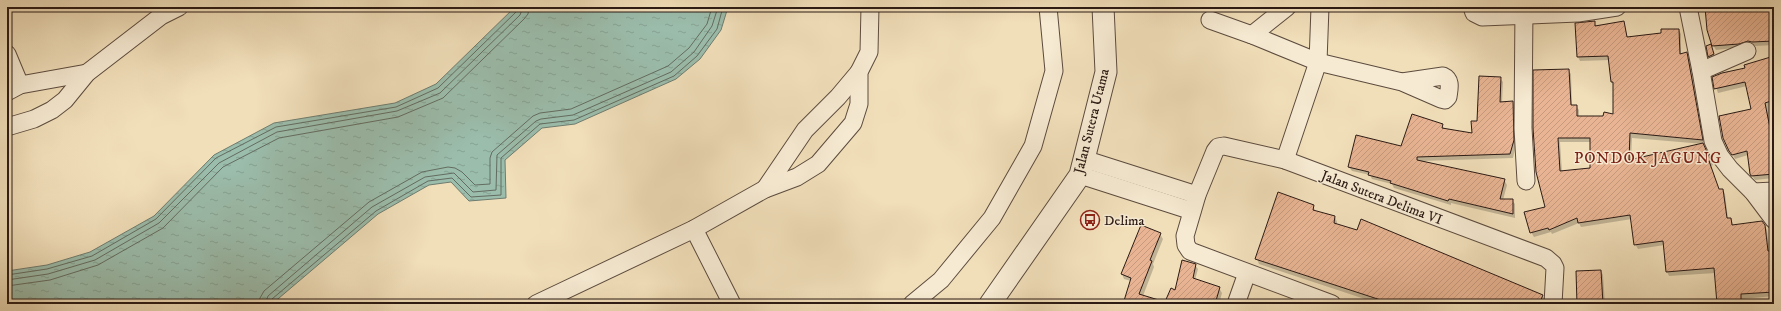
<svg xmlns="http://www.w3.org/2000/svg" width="1781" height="311" viewBox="0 0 1781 311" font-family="'IM FELL DW Pica',serif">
  <defs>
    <pattern id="water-ripples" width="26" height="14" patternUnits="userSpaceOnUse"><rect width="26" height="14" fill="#9bbdac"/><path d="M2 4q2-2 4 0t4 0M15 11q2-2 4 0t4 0" fill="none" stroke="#86a293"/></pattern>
    <pattern id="building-hatch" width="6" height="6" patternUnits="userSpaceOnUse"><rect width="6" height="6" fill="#e8b493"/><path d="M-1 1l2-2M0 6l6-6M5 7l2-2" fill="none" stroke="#c79a7e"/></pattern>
  </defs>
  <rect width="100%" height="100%" fill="#f1dfba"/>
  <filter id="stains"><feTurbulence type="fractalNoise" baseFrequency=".005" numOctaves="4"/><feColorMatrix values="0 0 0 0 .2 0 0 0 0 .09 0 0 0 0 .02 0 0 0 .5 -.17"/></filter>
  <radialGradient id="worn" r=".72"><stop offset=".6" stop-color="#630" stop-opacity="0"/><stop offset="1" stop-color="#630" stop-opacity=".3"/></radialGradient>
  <path fill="url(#water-ripples)" stroke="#6e7c6f" d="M515 7H728L721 30 700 59 676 79 575 124 542 128 505 160 506 198 469 201 451 182 429 185 378 214 272 304H7V271L47 265 90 252 154 216 214 155 274 123 395 103 436 84Z"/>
  <g fill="#0003" fill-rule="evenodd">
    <path d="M1706 7H1774V45L1755 46 1751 45 1742 47 1716 50 1713 45Z"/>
    <path d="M1594 22 1597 27 1623 22 1628 38 1679 30 1681 34V55L1686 53 1689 57 1704 144 1632 138 1631 160 1705 149 1713 165 1711 166 1719 190H1723L1725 194 1728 219H1731L1734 226 1764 225 1767 230 1774 296 1742 299 1743 304H1714H1718L1716 273 1669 276 1667 272 1665 245 1638 249 1635 244 1632 219 1581 227 1579 223 1552 234 1551 232 1534 237 1531 232 1546 208 1568 70 1571 74 1572 106H1576L1579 110V117H1604L1614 115V86L1612 82 1610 60 1580 61 1578 57ZM1560 142H1591V169L1562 172Z"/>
    <path d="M1707 47 1712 48 1715 57 1710 58Z"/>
    <path d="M1774 57V178L1755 180 1751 174 1748 155 1735 159 1724 138 1752 110 1747 86 1718 93 1713 78 1747 68Z"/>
    <path d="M1500 78 1503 82 1502 103 1513 102 1515 107 1516 145 1513 158 1422 161 1504 180 1507 185 1503 200H1512L1515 204V218L1451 203V205L1394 188 1392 184 1372 179 1370 175 1352 171 1349 167 1402 147 1442 125 1445 130 1473 134Z"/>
    <path d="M1313 206 1316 212 1335 217 1337 222V225L1542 295 1545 300 1543 304H1380L1259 264 1257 259Z"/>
    <path d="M1160 234 1163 239 1153 264 1154 267 1143 296 1166 303 1195 265 1198 269 1195 280 1219 288 1222 293 1219 304H1124L1131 281 1124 279 1122 274Z"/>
    <path d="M1601 271 1603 275 1605 304H1578Z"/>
  </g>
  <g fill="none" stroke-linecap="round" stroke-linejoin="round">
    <g stroke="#636c60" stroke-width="1">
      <path d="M7 275 47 269 92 256 156 219 216 158 276 127 396 107 438 88 516 12 518 7"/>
      <path d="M7 280 48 274 95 260 159 223 219 163 277 132 397 111 440 93 520 15 523 7"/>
      <path d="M7 286 50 280 98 265 163 228 223 167 279 138 398 117 443 98 524 19 528 14 529 7"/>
      <path d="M259 304 260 298 264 291 369 202 422 172 448 167 455 168 462 172 475 185 490 184V158L492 152 533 116 540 113 571 109 668 66 689 48 707 24 712 7"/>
      <path d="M265 304 268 296 372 207 425 177 454 173 473 192 496 190 497 155 536 121 541 119 573 115 671 72 694 52 712 26 718 7"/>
      <path d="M270 304 272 299 376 211 428 181 452 178 471 197 501 195V158L540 124 574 120 674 76 697 56 717 29 723 7"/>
    </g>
  </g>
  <g fill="url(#building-hatch)" stroke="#2b1a14" fill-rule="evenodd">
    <path d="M1705 7H1769L1774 30V41L1752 42 1748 41 1739 44 1712 46 1707 30Z"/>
    <path d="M1595 21V26L1624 21 1627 37 1661 33V29H1679L1680 54 1687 52 1703 140 1630 133 1629 160 1703 143 1711 161H1709L1719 189H1723L1727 218H1731L1732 225 1762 221 1765 225 1768 251H1774V292L1741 294V304H1717L1714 268 1666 272 1663 241 1634 245 1630 215 1578 223 1577 218 1549 230 1548 228 1530 233 1524 212 1545 207 1536 172 1533 128V70L1569 69 1571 105H1577V116H1603L1604 112 1613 114V82H1611L1608 56 1577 57 1575 23ZM1558 138H1590V168L1560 171Z"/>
    <path d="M1711 44 1714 54 1708 57 1706 46Z"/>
    <path d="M1774 56V100L1765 103 1770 128 1774 127V174L1751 176 1750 174 1747 151 1732 155 1729 151 1723 138 1719 116 1751 109 1745 82 1714 89 1712 77 1722 73 1745 68 1744 65Z"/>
    <path d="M1479 76 1501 77 1500 102 1513 101 1514 140 1510 154 1417 157V160L1505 179 1500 199H1513V214L1449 199 1448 201 1390 183 1391 181 1368 175 1369 172 1348 167 1356 135 1401 146 1412 114 1443 124 1442 128 1472 133 1471 121H1477Z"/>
    <path d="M1278 192 1314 205 1313 210 1335 216 1334 223 1357 230 1361 219 1543 295 1539 304H1393L1255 259Z"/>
    <path d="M1141 225 1161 233 1150 260 1152 261 1139 294 1162 301V304H1123L1131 278 1121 274Z"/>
    <path d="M1182 260 1196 264 1193 278 1220 287 1215 304H1164L1171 288 1175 290Z"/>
    <path d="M1601 270 1603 304H1577L1576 271Z"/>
  </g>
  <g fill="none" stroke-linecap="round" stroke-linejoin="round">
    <defs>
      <g id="minor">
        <path d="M1472 7 1474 13 1482 17 1578 13 1617 7"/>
        <path d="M1524 7 1523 128 1526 181"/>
        <path d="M1688 7 1701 71 1713 141 1720 156 1730 169 1753 192 1774 220"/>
        <path d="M1210 20 1252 35 1318 62 1402 82 1441 99 1445 100 1448 97C1449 89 1452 80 1443 76L1402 82"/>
        <path d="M1252 35 1287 7"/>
        <path d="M7 54 20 85"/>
        <path d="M1701 71 1747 51"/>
        <path d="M7 92 20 85 87 73"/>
        <path d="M7 127 34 119 52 110 65 100 87 73 161 16 179 7"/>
        <path d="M1084 159 1197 195"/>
        <path d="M1285 160 1318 62 1320 7"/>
        <path d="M1080 175 1192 211"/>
        <path d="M765 189 805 130 838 97 859 72"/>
        <path d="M1753 192 1774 191"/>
        <path d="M694 229 732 304"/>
        <path d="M536 304 694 229 765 189 797 177 818 164 853 123 859 104V72L869 52 870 7"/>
        <path d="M912 304 941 280 992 218 1033 146 1054 71 1048 7"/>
        <path d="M1236 304 1247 273"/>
        <path d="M1332 304 1190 251 1186 245 1185 236 1197 195 1215 151 1218 147 1224 146 1285 160 1546 258 1553 264 1555 268 1553 304"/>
      </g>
      <path id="tertiary" d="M990 304 1080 175 1106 72 1103 7"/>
    </defs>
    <use href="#minor" stroke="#5c4b3e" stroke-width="19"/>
    <use href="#tertiary" stroke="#5c4b3e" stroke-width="23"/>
    <use href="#minor" stroke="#f6ead2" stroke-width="17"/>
    <use href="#tertiary" stroke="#f6ead2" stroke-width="21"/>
  </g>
  <defs>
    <symbol id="bus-ring" viewBox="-11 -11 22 22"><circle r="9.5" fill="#f6ead2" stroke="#8f2418" stroke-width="1.5"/><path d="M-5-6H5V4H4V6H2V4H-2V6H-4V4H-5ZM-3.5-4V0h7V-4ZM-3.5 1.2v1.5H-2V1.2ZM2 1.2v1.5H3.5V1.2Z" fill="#8f2418"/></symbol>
  </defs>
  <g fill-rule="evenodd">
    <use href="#bus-ring" x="1079" y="209" width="22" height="22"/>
  </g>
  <g text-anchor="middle" stroke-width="3" stroke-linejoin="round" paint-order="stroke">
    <g font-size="14" fill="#2b1a14" stroke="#f6ead2">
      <text transform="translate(1091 121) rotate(-76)" y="5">Jalan Sutera Utama</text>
      <text transform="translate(1382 197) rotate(21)" y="5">Jalan Sutera Delima VI</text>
    </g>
    <g font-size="14" fill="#2b1a14" stroke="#f6ead2" text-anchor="start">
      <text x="1104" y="225">Delima</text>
    </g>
    <g font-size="16" letter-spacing="1" fill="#7a1f14" stroke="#f6ead2">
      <text x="1648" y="163">PONDOK JAGUNG</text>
    </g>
  </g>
  <rect width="1781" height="311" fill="none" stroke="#f1dfba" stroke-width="24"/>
  <rect x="8" y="8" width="1765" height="295" fill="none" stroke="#2b1a14" stroke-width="2"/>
  <rect x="12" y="12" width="1757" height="287" fill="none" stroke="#2b1a14"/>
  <rect width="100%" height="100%" filter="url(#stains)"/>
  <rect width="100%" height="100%" fill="url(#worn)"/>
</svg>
